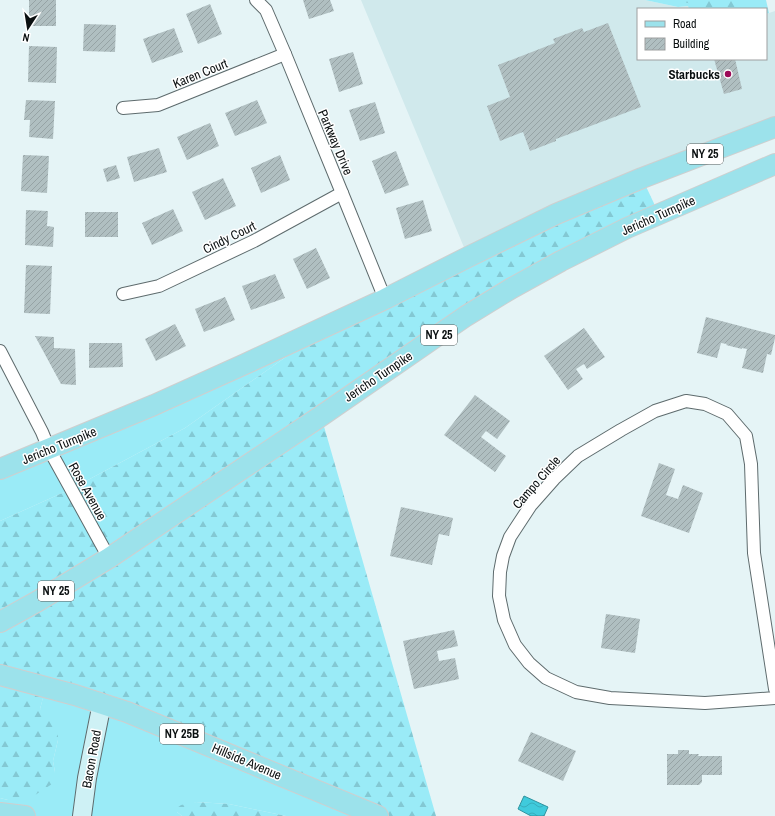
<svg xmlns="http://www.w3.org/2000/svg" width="775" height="816" viewBox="0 0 775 816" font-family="'Archivo Narrow',sans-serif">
  <defs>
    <pattern id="forest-firs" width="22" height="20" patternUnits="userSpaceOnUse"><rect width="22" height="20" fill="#9aebf7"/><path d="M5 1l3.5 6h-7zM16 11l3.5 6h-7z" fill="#83c8d3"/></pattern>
    <pattern id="water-waves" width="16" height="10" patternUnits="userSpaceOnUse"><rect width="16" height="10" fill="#3fcbdc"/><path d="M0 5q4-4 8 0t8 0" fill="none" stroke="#36adbc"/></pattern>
    <pattern id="building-hatch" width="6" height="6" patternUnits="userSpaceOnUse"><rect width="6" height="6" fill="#b0bfc1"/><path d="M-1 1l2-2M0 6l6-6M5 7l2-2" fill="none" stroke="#96a3a5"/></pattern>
  </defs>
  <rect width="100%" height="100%" fill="#e5f4f6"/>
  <path fill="#d0e9ec" d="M361 0H645L678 7 688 6 689 9H638V59H766V14L775 11V127L468 257Z"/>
  <g fill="#9aebf7">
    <path d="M645 0H766L769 13 766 14V9H689L688 6 678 7Z"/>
    <path d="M334 323 185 428 71 489 0 521V469Z"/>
    <path d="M46 686 378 816H286L229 804 196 802 177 812 182 816H25L0 813V798L8 800 55 772 53 761 58 740 40 709Z"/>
  </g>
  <g fill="url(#forest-firs)">
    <path d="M675 0H735L736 9H697L692 4Z"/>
    <path d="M642 178 659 214 627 228 321 416 436 816H378L46 687 40 709 58 721V740L53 761 55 772 52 784 29 799 8 800 0 798V521L71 489 185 428 334 323Z"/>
    <path d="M196 802 229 804 286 816H182L177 812V808L181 805Z"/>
  </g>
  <path fill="url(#water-waves)" stroke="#2f939f" d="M524 796 548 807 544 816H531L518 809Z"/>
  <g fill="url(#building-hatch)">
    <rect x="29" y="0" width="27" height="26"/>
    <path d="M303 0H330L334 11 309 19Z"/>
    <path d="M210 4 222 34 198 44 186 14Z"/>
    <path d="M608 23 641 107 556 139V141L530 151 523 132 500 141 487 106 510 97 498 65 555 43 553 39 582 28 584 32Z"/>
    <path d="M84 24 116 25 115 52 83 51Z"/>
    <path d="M174 28 183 52 152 63 143 39Z"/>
    <path d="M29 46 57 47 56 83 28 82Z"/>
    <path d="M353 52 363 84 339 92 329 59Z"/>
    <path d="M714 59H735L742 89 724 94Z"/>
    <path d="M26 100 55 101 53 139 29 137 30 120H24Z"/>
    <path d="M257 100 267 123 235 136 225 113Z"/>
    <path d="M375 102 385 133 360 141 349 110Z"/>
    <path d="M210 123 219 146 187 160 177 137Z"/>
    <path d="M159 148 167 172 134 182 127 157Z"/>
    <path d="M396 151 409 185 385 194 372 161Z"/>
    <path d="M23 155 49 156 47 193 21 191Z"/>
    <path d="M280 155 290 180 261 193 251 168Z"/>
    <path d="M116 165 120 178 107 182 103 169Z"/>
    <path d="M223 178 236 206 205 220 192 192Z"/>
    <path d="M423 200 432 231 405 239 396 208Z"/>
    <path d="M173 209 183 231 152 245 142 223Z"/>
    <path d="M26 210 48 211 47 226 54 227 53 247 25 245Z"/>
    <rect x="85" y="212" width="33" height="25"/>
    <path d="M316 248 330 278 307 289 293 259Z"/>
    <path d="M26 265 52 266 50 314 24 313Z"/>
    <path d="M275 274 285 298 251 310 242 286Z"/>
    <path d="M225 297 235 320 204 332 195 309Z"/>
    <path d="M706 317 775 335V338L771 355 767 354 763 373 742 368 747 349 742 348V349L726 345 727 344 721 343 717 358 697 353Z"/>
    <path d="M175 324 186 346 156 361 145 339Z"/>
    <path d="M584 328 605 357 587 369 584 364 576 369 583 379 568 390 544 356Z"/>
    <path d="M35 336 54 337V348L75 349 76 385 61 384Z"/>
    <path d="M89 343H122L123 367 89 368Z"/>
    <path d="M475 395 510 421 497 439 486 431 481 437 506 456 495 472 444 435Z"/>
    <path d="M659 463 675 469 666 495 678 499 683 485 703 493 689 533 641 516Z"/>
    <path d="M401 507 453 518 449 536 439 534 432 565 390 556Z"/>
    <path d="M606 614 640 619 635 653 601 648Z"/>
    <path d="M454 630 458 646 437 651 439 661 455 658 459 679 414 689 403 641Z"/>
    <path d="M531 732 576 751 563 781 518 761Z"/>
    <path d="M678 750H689V754H699L698 756H722V775H702V782L699 785H667V754H678Z"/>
  </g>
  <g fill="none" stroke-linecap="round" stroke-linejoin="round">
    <defs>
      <g id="street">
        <path d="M256 0 266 10 285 54 342 193 385 299"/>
        <path d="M123 108 158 105 285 54"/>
        <path d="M123 294 159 286 254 241 342 193"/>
        <path d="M0 351 42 432 49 449 109 558"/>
        <path d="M775 689 754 553 751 464 746 436 727 414 705 404 686 401 655 411 621 430 578 456 554 479 531 505 510 537 503 556 500 572 499 596 504 620 515 645 529 663 546 678 576 692 610 698 705 703 775 698"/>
      </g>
      <path id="secondary" d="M82 816 87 778 102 703"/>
      <g id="primary">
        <path d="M0 469 154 405 245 364 385 299 468 257 556 214 642 178 775 127"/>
        <path d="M0 622 38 601 109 558 321 416 466 316 512 288 561 261 627 228 775 164"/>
        <path d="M0 675 75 695 127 712 378 816"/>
        <path d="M0 813 25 816"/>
      </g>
    </defs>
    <use href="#street" stroke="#5e6b6d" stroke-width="14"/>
    <use href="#secondary" stroke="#5e6b6d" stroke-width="20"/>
    <use href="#primary" stroke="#cecfcf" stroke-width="22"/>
    <use href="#street" stroke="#fff" stroke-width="12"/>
    <use href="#secondary" stroke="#cef1f5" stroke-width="18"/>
    <use href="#primary" stroke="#9ce2eb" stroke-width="20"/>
  </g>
  <circle fill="#9c0a58" stroke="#fff" stroke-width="1.5" cx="728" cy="74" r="4"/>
  <g text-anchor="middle" stroke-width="3" stroke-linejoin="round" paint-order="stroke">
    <g fill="#fff" stroke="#545858" stroke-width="1">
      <rect x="687" y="144" width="36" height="20" rx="3"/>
      <rect x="421" y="325" width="36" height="20" rx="3"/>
      <rect x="38" y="581" width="36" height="20" rx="3"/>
      <rect x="160" y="724" width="44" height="20" rx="3"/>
    </g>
    <g font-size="12" font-weight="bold" fill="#0b1011">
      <text x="705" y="158">NY 25</text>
      <text x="439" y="339">NY 25</text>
      <text x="56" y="595">NY 25</text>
      <text x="182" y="738">NY 25B</text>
    </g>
    <g font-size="13" fill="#0b1011" stroke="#fff">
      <text transform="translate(200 73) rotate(-22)" y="5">Karen Court</text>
      <text transform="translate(336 142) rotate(67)" y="5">Parkway Drive</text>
      <text transform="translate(658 215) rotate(-24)" y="5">Jericho Turnpike</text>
      <text transform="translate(229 237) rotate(-26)" y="5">Cindy Court</text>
      <text transform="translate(378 376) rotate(-34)" y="5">Jericho Turnpike</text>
      <text transform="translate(59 445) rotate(-22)" y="5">Jericho Turnpike</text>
      <text transform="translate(536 482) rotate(-49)" y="5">Campo Circle</text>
      <text transform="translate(88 491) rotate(61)" y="5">Rose Avenue</text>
      <text transform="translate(91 759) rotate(-80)" y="5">Bacon Road</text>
      <text transform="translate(247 761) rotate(23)" y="5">Hillside Avenue</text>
    </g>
    <g font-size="13" font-weight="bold" fill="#0b1011" stroke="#fff" text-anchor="end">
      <text x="720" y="79">Starbucks</text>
    </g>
  </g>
  <rect x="637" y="8" width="130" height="52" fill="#ffffff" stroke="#9d9fa0"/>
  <rect x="645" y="21" width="20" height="6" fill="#9ce2eb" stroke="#9d9fa0"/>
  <text x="673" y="28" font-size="12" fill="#0b1011">Road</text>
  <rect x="645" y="38" width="20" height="12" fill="url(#building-hatch)" stroke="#9d9fa0"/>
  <text x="673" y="48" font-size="12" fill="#0b1011">Building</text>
  <g transform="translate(28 28) rotate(192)" stroke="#ffffff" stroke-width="3" paint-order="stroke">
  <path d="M0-3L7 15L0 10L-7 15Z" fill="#0b1011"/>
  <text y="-6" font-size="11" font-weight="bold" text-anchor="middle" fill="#0b1011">N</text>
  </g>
</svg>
